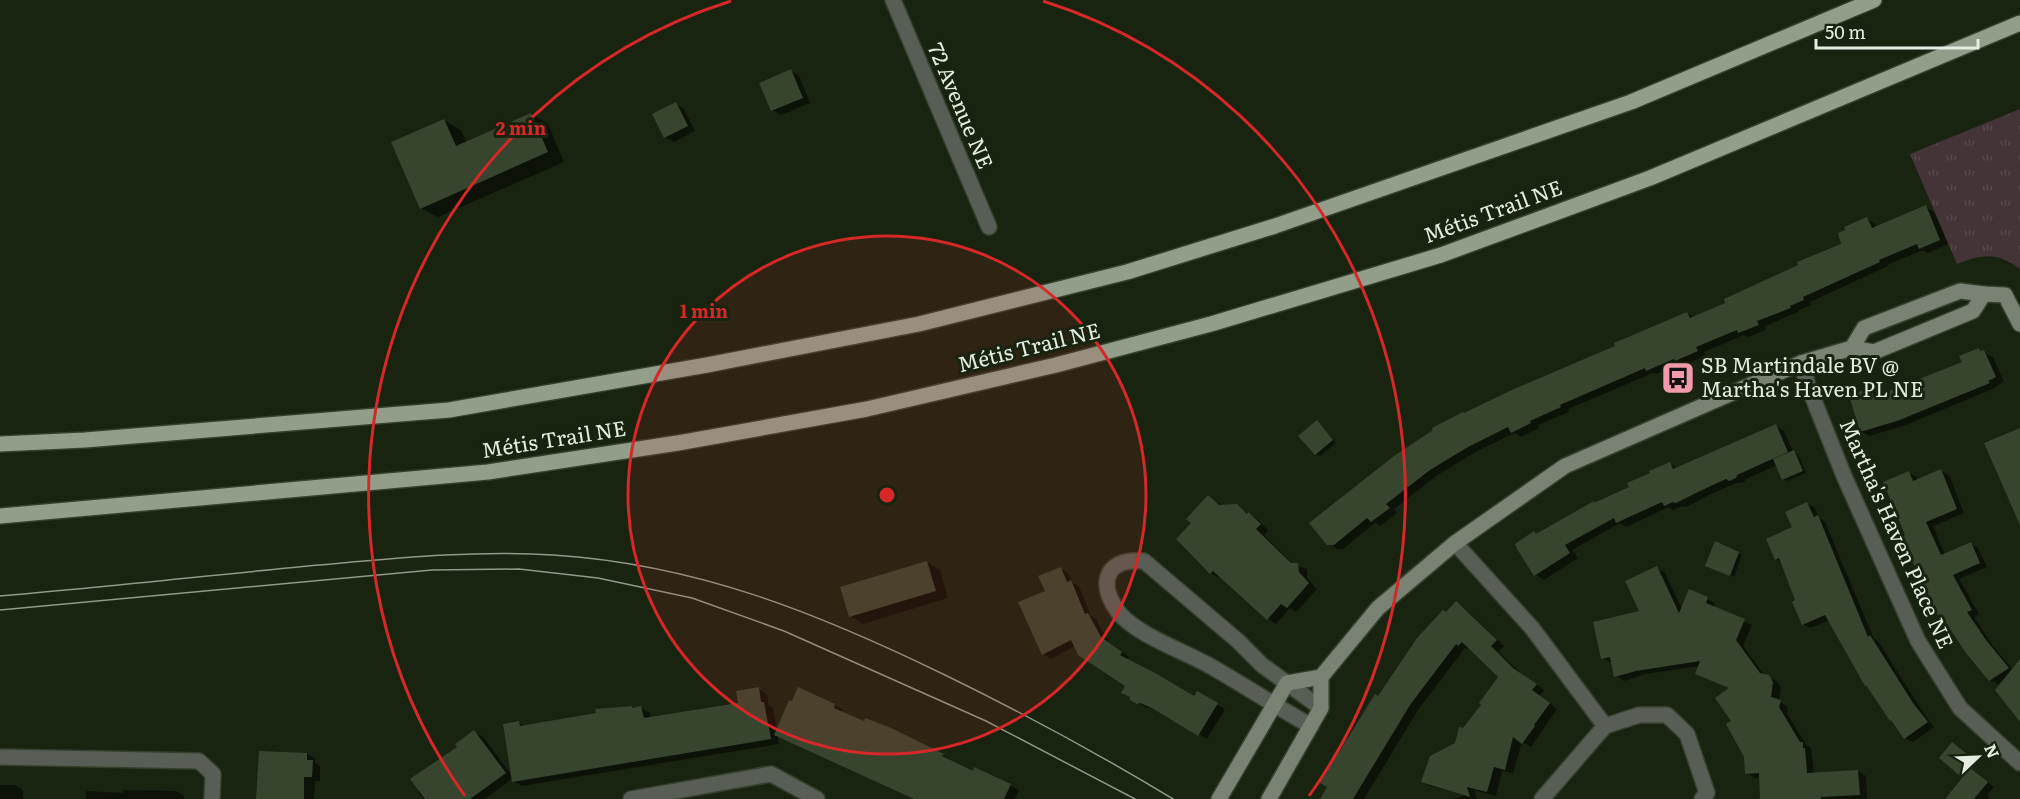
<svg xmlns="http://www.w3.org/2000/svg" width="2020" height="799" viewBox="0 0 2020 799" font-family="Literata,serif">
  <defs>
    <pattern id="park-tufts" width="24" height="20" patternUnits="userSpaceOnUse" patternTransform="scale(1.5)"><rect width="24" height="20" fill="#453437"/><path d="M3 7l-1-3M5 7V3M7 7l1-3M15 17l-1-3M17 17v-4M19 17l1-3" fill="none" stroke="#57484a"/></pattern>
  </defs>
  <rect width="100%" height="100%" fill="#182310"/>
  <path fill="url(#park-tufts)" d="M2020 109V269C1998 252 1982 254 1957 264L1910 154Z"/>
  <g fill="#0007">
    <path d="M791 71 799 76 810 103 781 115 772 110Z"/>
    <path d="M676 104 684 109 695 131 674 142 665 137Z"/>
    <path d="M531 114 548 124 564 162 438 217 421 208 444 120 461 130 467 143Z"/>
    <path d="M1925 207 1934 212 1948 244 1928 253 1923 250 1887 265 1888 266 1810 302 1811 305 1798 311V312L1765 326 1766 330 1748 337 1744 335 1704 352 1706 355 1685 365 1682 363 1656 374 1653 373 1568 409 1569 412 1538 425 1539 428 1521 437 1515 433 1477 451 1439 474 1394 509 1397 513 1380 526 1375 523 1343 549H1337L1328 543 1312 524 1617 347 1687 313 1694 318 1727 304 1843 245 1867 219 1875 224 1877 227Z"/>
    <path d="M1979 350 1993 357 2004 382 1996 386 1997 387 1906 425 1869 436 1861 431 1871 390 1880 396 1964 363Z"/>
    <path d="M1320 424 1336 443 1320 456 1316 454Z"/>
    <path d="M1776 426 1784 431 1793 452 1798 454 1806 473 1787 481 1783 479 1777 465 1746 479 1744 482 1736 483 1709 495 1686 507 1683 506 1673 510 1669 507 1626 527 1620 523 1572 550 1578 558 1544 580 1536 575 1517 544 1631 488 1670 464 1678 469Z"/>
    <path d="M1941 471 1949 475 1964 513 1933 526 1945 555 1971 544 1978 548 1987 567 1959 579 1979 614 1974 617 1993 646 2013 670 2020 671V717L2004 680 1998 684 1990 680 1943 616 1940 614 1922 579 1885 483 1909 473 1916 477 1918 481Z"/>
    <path d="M1208 496 1222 506H1236L1257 519 1268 530 1264 535 1294 565 1307 569V578L1317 589 1296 612 1290 608 1276 624 1268 619 1221 576 1219 578 1211 573 1193 523Z"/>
    <path d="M1807 504 1815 508 1819 518 1825 522 1874 639 1878 641 1921 709 1934 727 1913 742 1905 738 1830 620 1810 628 1803 624 1797 601 1781 562 1776 559Z"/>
    <path d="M1715 543 1742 555 1734 577 1710 567Z"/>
    <path d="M927 562 940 570 948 598 863 624 850 616Z"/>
    <path d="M1061 568 1068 573 1073 583 1079 586 1091 616 1096 619 1109 643 1129 657 1127 660 1195 698 1197 693 1225 709 1207 739 1161 711 1149 707 1146 708 1132 699 1127 686 1075 646 1051 659 1043 654 1046 592Z"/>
    <path d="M1656 568 1665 573 1682 609 1707 599 1715 603 1713 608 1752 625 1743 646 1765 676 1777 681 1781 687 1779 701 1788 707 1787 713 1806 745 1811 748 1814 774 1858 771 1866 776 1867 799H1762V777L1755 778 1747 773 1746 756 1733 721 1731 689 1705 678 1700 666 1645 674 1624 681 1616 676 1612 663 1603 658 1641 612Z"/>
    <path d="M1456 603 1464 608 1504 646 1498 652 1522 674 1544 690 1540 696 1557 709 1531 747 1522 742 1513 773 1502 771 1496 796 1474 790 1477 799H1454L1465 795 1431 786 1423 782 1457 744 1500 677 1469 647 1468 649 1465 648 1418 710 1364 799H1321L1379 697Z"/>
    <path d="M759 689 767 694 769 706 773 708 777 732 835 705 843 710 842 713 943 755 951 760V762L974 773 975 769 1019 790 1015 799H917L778 736 779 744 522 786 513 781V778L485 799H423L418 792 474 732 483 737 513 777 519 723 525 726 631 707 634 709 641 708 650 713 651 719 740 704Z"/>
    <path d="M1956 746 1976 762 1969 769 1994 787 1987 795 1990 799H1945L1963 776 1960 774Z"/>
    <path d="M307 754 315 759V763L320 766V781H315L314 799H257Z"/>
    <path d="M0 785H15L23 790V799H0Z"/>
    <path d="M123 790 176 791 184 796V799H86V791L123 793Z"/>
  </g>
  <g fill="#38452e">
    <path d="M791 69 803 98 771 111 759 83Z"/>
    <path d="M676 102 688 126 664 138 652 114Z"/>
    <path d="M531 113 548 152 420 209 391 142 444 119 456 146Z"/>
    <path d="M1926 205 1940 240 1919 249 1917 244 1879 260 1880 262 1803 297 1804 300 1790 306 1791 308 1757 321 1759 325 1738 333 1737 330 1696 347 1698 351 1675 361 1674 359 1646 371 1645 368 1560 405 1561 407 1530 421 1531 423 1511 433 1508 427 1468 447 1430 470 1386 504 1390 508 1371 522 1367 518 1334 545H1327L1309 523 1394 456 1433 430 1432 428 1463 412 1464 413 1514 389 1615 346 1614 343 1687 312 1690 318 1725 303 1724 299 1798 265 1797 262 1841 244 1838 233 1845 230 1844 227 1867 217 1872 228Z"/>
    <path d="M1979 348 1980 351 1984 350 1996 377 1988 381 1990 383 1897 421 1860 432 1849 395 1871 388 1874 397 1962 362 1959 356Z"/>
    <path d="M1317 420 1333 440 1315 455 1298 436Z"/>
    <path d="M1776 424 1788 452 1737 475 1736 478 1729 481 1726 479 1700 491 1676 503 1673 502 1664 506 1662 502 1616 523 1614 518 1565 545 1570 553 1534 576 1517 549 1515 544 1534 531 1536 534 1594 501V503L1629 487 1627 483 1650 473 1649 471 1670 462 1673 469Z"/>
    <path d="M2020 428V525L1984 443Z"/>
    <path d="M1794 450 1803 471 1782 480 1773 459Z"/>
    <path d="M1941 469 1957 509 1926 522 1941 555 1971 542 1980 563 1953 575 1972 610 1967 612 1986 640 2009 668 1989 681 1966 653 1940 614 1938 615 1910 556 1903 536 1905 535 1883 482 1909 471 1913 481Z"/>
    <path d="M1208 495 1219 505 1237 504 1247 514 1248 512 1261 524 1256 529 1291 563H1298L1299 572 1309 583 1287 608 1281 604 1267 620 1213 571 1210 574 1176 539 1191 523 1186 519Z"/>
    <path d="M1807 502 1814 517 1818 515 1868 637 1870 635 1913 703 1928 722 1904 739 1891 720 1890 721 1866 685 1865 686 1825 615 1802 625 1792 602 1795 600 1779 558 1775 560 1766 539 1792 527 1785 512Z"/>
    <path d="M1715 541 1739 552 1730 576 1705 566Z"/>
    <path d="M927 561 936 591 849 617 840 587Z"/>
    <path d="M1657 566 1679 613 1689 589 1708 597 1706 603 1745 619 1736 640 1760 673 1769 675 1773 682 1771 697 1781 700 1779 707 1800 742H1803V748H1805L1807 773 1858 770 1860 795 1821 797V799H1760L1759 773 1745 774 1744 757 1726 724 1731 721 1715 698 1729 688 1695 674 1700 661 1636 671 1614 677 1610 657 1601 659 1593 622 1639 611 1625 581Z"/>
    <path d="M1061 567 1067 582 1071 580 1085 614 1088 613 1101 637 1122 652 1120 655 1157 674 1194 696 1197 691 1218 703 1198 736 1152 708 1140 703 1137 704 1130 700V697L1121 693 1125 686 1078 655 1071 640 1042 655 1018 602 1045 591 1038 576Z"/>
    <path d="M1456 601 1497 640 1491 646 1513 668 1537 684 1532 690 1550 703 1534 725 1535 726 1522 744 1513 737 1505 770 1494 767 1487 792 1467 787 1470 797 1421 782 1430 756 1455 743 1459 727 1463 728 1481 705 1479 703 1498 677 1462 642 1458 646 1456 644 1410 705 1353 799H1320L1327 787 1320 783 1375 694 1378 696 1417 638 1443 610 1446 612Z"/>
    <path d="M2020 659V722L1995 690Z"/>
    <path d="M759 687 761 702H764L771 739 512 782 503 724 519 721 520 726 596 713 595 709 632 706V708L641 706 644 718 738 703 736 691Z"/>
    <path d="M798 687 835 704 834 708 864 721 865 718 889 727 944 754 942 756 973 771 974 767 1011 784 1004 799H914L774 735 789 700 792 701Z"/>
    <path d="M474 730 506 773 470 799H425L410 779 457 747 455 744Z"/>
    <path d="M1952 742 1973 759 1959 775 1939 758Z"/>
    <path d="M259 751 307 753V760H313L312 777H304V799H256Z"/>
    <path d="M1970 768 1988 782 1974 799H1945Z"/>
  </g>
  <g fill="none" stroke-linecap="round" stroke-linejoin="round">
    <defs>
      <g id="street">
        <path d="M893 0 989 227"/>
        <path d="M1801 363 1809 388 1844 476 1918 641 1960 708 2020 763"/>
        <path d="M1455 543 1532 628 1605 726"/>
        <path d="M1311 726C1277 707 1245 686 1212 667 1186 652 1139 636 1120 614 1111 603 1102 586 1110 572 1117 561 1133 560 1144 561L1238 641 1262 665 1321 708"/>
        <path d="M0 757 199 761 213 774 212 799"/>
        <path d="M631 799 771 774 817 799"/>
        <path d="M1542 799 1605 726 1639 715H1667L1687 734 1707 793 1702 799"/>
      </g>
      <g id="secondary">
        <path d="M1852 348 1864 328 1960 291 1984 294 2005 295 2020 324"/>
        <path d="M1219 799 1287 683 1321 677 1378 608 1455 543 1565 466 1801 363 1852 348 1874 352 1973 311 1984 294"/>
        <path d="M1269 799 1321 708V677"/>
      </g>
      <g id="primary">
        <path d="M0 444 85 440 449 410 707 365 919 324 1127 272 1275 226 1631 102 1874 0"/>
        <path d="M0 516 488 472 678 443 867 409 1056 365 1211 324 1441 255 1650 178 2020 23"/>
      </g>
    </defs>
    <use href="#street" stroke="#353f2d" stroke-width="18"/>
    <use href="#secondary" stroke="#353f2d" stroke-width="18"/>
    <use href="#primary" stroke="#353f2d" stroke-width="18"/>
    <use href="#street" stroke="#585e55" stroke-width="15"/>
    <use href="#secondary" stroke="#798273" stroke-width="15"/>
    <use href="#primary" stroke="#929e8a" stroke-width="15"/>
    <g stroke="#8f9889" stroke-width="1.5">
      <path d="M0 596C106 587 213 575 319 565 397 558 474 550 553 555 696 564 818 613 945 675 1023 713 1099 754 1173 799"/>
      <path d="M0 610 432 570 519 569 598 578 692 598 784 631 986 721 1135 799"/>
    </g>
  </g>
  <circle cx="887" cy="495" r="259" fill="#d62828" fill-opacity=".12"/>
  <g fill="none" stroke="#d62828" stroke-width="3">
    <circle cx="887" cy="495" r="259"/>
    <path d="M465 796A518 518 0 0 1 731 1M1043 1A518 518 0 0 1 1309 796"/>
  </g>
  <defs>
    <symbol id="bus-square" viewBox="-11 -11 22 22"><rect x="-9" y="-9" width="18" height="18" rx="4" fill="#f29aac" stroke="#182310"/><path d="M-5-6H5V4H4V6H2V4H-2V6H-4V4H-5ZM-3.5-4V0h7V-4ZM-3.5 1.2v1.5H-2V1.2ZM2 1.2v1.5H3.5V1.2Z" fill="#111"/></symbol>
  </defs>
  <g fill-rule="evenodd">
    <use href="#bus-square" x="1659" y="359" width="38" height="38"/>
  </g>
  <g text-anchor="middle" stroke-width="6" stroke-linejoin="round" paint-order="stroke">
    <g font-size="21" fill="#e5ece0" stroke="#182310">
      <text transform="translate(960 106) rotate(67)" y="7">72 Avenue NE</text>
      <text transform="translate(1493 212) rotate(-20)" y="7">Métis Trail NE</text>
      <text transform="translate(1029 348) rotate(-14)" y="7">Métis Trail NE</text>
      <text transform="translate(554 440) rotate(-9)" y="7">Métis Trail NE</text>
      <text transform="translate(1896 534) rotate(66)" y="7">Martha's Haven Place NE</text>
    </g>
    <g font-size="21" fill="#e5ece0" stroke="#182310" text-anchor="start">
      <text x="1701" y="373">SB Martindale BV @<tspan x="1701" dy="24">Martha's Haven PL NE</tspan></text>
    </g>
  </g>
  <circle cx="887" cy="495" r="9" fill="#d62828" stroke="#182310" stroke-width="3"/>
  <g font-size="18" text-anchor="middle" font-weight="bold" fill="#d62828" stroke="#182310" stroke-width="6" stroke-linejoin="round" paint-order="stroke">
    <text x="521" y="135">2 min</text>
    <text x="704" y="318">1 min</text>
  </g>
  <g transform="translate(1978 757) rotate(67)" stroke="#182310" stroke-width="4.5" paint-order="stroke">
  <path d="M0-4.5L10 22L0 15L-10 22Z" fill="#e5ece0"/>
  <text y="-9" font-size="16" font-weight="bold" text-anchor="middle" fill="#e5ece0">N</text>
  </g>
  <path d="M1816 39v9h162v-9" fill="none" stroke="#e5ece0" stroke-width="3"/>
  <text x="1825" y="39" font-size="18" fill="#e5ece0" stroke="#182310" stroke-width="4.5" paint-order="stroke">50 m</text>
</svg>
